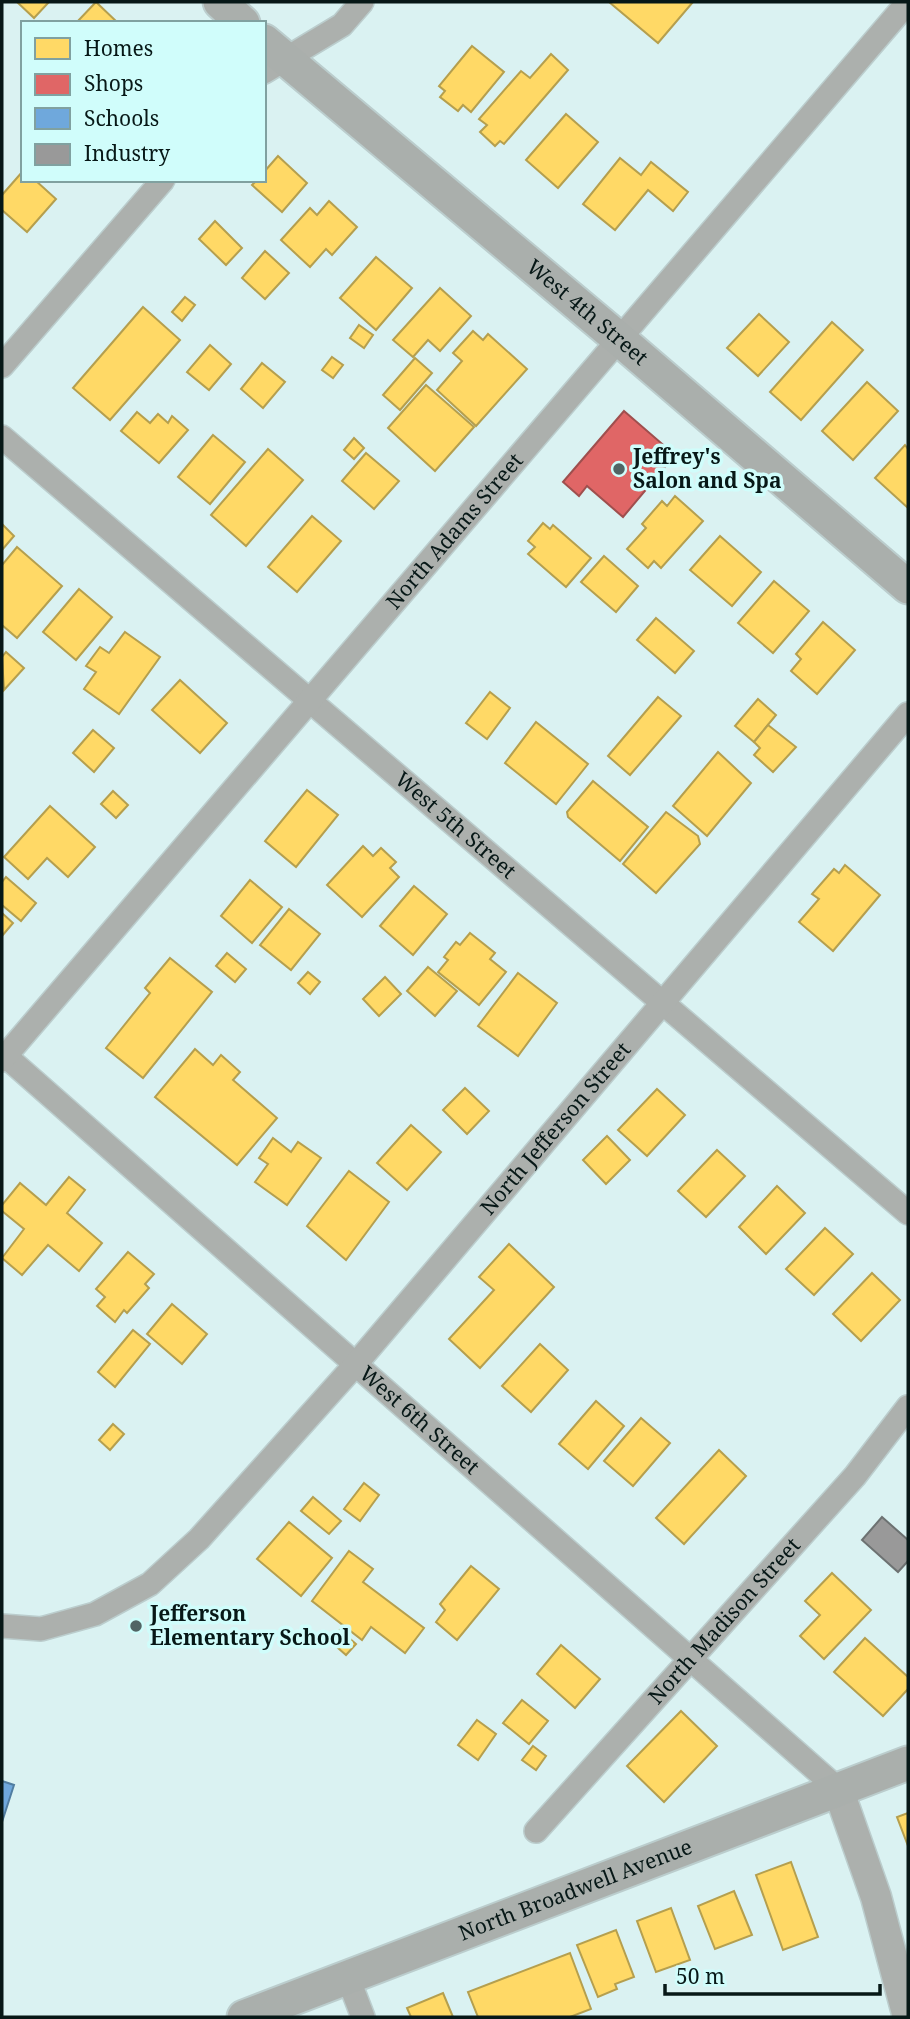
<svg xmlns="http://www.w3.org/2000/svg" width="910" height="2019" viewBox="0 0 910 2019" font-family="'Noto Serif',serif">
  <rect width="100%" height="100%" fill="#daf2f2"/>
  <g fill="#ffd966" stroke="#b59f4e" stroke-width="2">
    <path d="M17 2H49L34 18Z"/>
    <path d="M96 2 118 23H76Z"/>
    <path d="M609 2H693L658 43Z"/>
    <path d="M472 46 504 72 471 112 463 105 458 111 440 97 445 91 439 86Z"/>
    <path d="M551 54 568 70 504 144 500 141 495 146 480 132 487 125 479 119 521 71 530 78Z"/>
    <path d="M566 114 598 142 558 188 526 160Z"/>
    <path d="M278 156 307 183 282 212 252 185 257 180H264V172Z"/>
    <path d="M620 158 641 175 651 162 688 192 673 211 648 190 615 230 583 204Z"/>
    <path d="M23 171V180H35L56 199 27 232 2 210V195Z"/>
    <path d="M329 201 357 227 332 255 326 249 310 267 281 240 310 208 317 215Z"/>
    <path d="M215 221 242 248 226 265 199 239Z"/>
    <path d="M265 251 289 273 265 299 242 278Z"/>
    <path d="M376 257 412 288 376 330 340 298Z"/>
    <path d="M440 288 471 316 440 351 428 340 413 357 393 340Z"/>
    <path d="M185 297 195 305 182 321 172 312Z"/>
    <path d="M143 307 180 340 110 420 73 388Z"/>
    <path d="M759 314 789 342 758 376 727 348Z"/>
    <path d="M832 322 863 350 801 420 770 392Z"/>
    <path d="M359 325 373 335 364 348 350 338Z"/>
    <path d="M473 331 483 340 488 334 527 369 476 426 437 390 462 361 453 353Z"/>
    <path d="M210 345 231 364 209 390 187 372Z"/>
    <path d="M332 357 343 365 333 378 322 370Z"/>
    <path d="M415 358 432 373 400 410 383 395Z"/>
    <path d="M262 363 285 382 263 408 241 389Z"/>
    <path d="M867 382 898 411 853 460 822 431Z"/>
    <path d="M426 385 474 427 435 471 388 428Z"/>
    <path d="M137 412 150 423 158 414 168 423 172 416 188 430 159 463 121 431Z"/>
    <path d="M213 435 245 462 210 504 178 477Z"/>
    <path d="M354 438 364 448 354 459 344 450Z"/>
    <path d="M905 445 908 449V508L875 478Z"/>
    <path d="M268 449 303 480 246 546 211 515Z"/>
    <path d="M366 453 399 481 374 509 342 481Z"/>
    <path d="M675 496 703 521 661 568 654 561 648 568 627 549 646 528 642 524 662 501 667 506Z"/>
    <path d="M312 516 341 541 297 592 268 567Z"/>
    <path d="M543 523 550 529 553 525 591 558 566 587 528 554 535 547 528 541Z"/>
    <path d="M2 524 14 536 2 550Z"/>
    <path d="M720 536 761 572 732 606 690 570Z"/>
    <path d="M17 547 62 586 17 638 2 625V565Z"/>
    <path d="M604 556 638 586 616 612 581 582Z"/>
    <path d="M774 581 809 611 773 653 738 623Z"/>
    <path d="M79 589 112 617 76 660 43 632Z"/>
    <path d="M656 618 694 651 675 673 637 640Z"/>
    <path d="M823 622 855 650 817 694 791 671 801 659 796 654Z"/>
    <path d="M125 632 160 657 119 714 84 689 96 672 86 666 100 647 109 653Z"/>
    <path d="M6 652 24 668 4 690 2 657Z"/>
    <path d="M180 680 227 723 200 753 152 710Z"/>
    <path d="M490 692 510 708 487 739 466 723Z"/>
    <path d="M658 697 681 716 630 775 608 756Z"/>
    <path d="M758 699 776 715 754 742 735 726Z"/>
    <path d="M536 722 588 764 556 804 505 763Z"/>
    <path d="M768 725 796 747 773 772 754 755 760 748 754 742Z"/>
    <path d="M93 730 114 748 94 772 73 753Z"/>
    <path d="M718 752 751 783 707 836 673 806Z"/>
    <path d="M593 781 648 827 620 861 568 817 567 812Z"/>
    <path d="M307 790 338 815 296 867 265 841Z"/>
    <path d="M113 791 128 805 116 818 101 804Z"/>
    <path d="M50 806 95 847 68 877 47 858 28 879 4 857Z"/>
    <path d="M666 812 698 836 700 844 656 893 623 864Z"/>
    <path d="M363 846 373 856 381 848 396 862 390 868 399 877 362 917 327 885Z"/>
    <path d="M845 865 880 895 833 951 799 922 819 899 812 894 834 869 839 873Z"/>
    <path d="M6 877 36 903 21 921 2 905V882Z"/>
    <path d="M250 880 282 907 252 943 221 916Z"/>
    <path d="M414 886 447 914 413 955 380 926Z"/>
    <path d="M289 909 320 934 291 970 260 945Z"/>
    <path d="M2 913 13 923 2 936Z"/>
    <path d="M470 933 495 953 490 959 506 972 479 1005 438 972 448 960 444 957 456 942 460 945Z"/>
    <path d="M227 953 246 969 235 982 216 966Z"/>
    <path d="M170 958 212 992 143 1078 106 1048 150 993 145 988Z"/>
    <path d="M428 967 457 991 435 1016 407 991Z"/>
    <path d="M308 972 320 982 310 994 298 983Z"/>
    <path d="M518 973 557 1003 518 1056 478 1026Z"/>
    <path d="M385 977 401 994 379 1016 363 999Z"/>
    <path d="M195 1049 213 1065 221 1055 240 1072 233 1080 277 1118 237 1165 155 1097Z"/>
    <path d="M465 1088 489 1111 467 1134 443 1110Z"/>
    <path d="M657 1089 685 1115 647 1156 618 1130Z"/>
    <path d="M411 1125 441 1152 407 1190 377 1163Z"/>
    <path d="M607 1136 630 1160 606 1184 583 1160Z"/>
    <path d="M273 1138 291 1152 298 1142 321 1158 287 1205 255 1182 268 1164 259 1158Z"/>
    <path d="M717 1150 745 1176 706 1217 678 1191Z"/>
    <path d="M349 1171 389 1202 346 1260 307 1226Z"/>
    <path d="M69 1177 85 1190 67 1213 102 1243 79 1271 48 1245 22 1275 2 1258 24 1229 2 1211V1205L20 1183 46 1205Z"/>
    <path d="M777 1186 805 1213 766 1254 739 1227Z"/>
    <path d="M825 1228 853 1254 814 1295 786 1269Z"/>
    <path d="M509 1244 554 1287 480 1368 449 1339 494 1290 479 1277Z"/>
    <path d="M128 1252 154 1274 145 1284 149 1288 127 1313 124 1310 115 1322 97 1306 105 1297 96 1289Z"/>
    <path d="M872 1273 900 1300 861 1341 833 1314Z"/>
    <path d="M172 1304 207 1334 182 1364 147 1334Z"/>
    <path d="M133 1330 150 1344 115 1387 98 1372Z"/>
    <path d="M540 1344 568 1370 531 1412 502 1386Z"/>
    <path d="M596 1401 624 1426 588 1469 559 1444Z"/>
    <path d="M641 1418 670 1443 633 1486 604 1461Z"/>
    <path d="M113 1424 124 1434 110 1450 99 1440Z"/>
    <path d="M719 1450 746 1476 684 1544 656 1518Z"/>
    <path d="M364 1483 379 1495 360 1521 344 1509Z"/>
    <path d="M313 1497 341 1521 329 1534 301 1511Z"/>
    <path d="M289 1522 332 1558 301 1596 257 1559Z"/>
    <path d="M349 1551 373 1569 363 1582 424 1628 405 1653 371 1627 362 1640 312 1601Z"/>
    <path d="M471 1566 499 1589 457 1640 436 1622 445 1610 440 1604Z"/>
    <path d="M832 1573 871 1610 824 1659 800 1636 820 1615 805 1601Z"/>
    <path d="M340 1630 356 1644 346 1655 330 1641Z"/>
    <path d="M865 1638 908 1677V1689L883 1716 834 1672Z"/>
    <path d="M561 1645 600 1679 575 1708 537 1674Z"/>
    <path d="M522 1700 548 1721 529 1744 503 1723Z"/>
    <path d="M681 1711 717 1746 664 1802 627 1766Z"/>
    <path d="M477 1720 496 1734 478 1760 458 1745Z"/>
    <path d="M533 1746 546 1756 536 1770 522 1760Z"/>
    <path d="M908 1813V1846L897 1817Z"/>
    <path d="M791 1862 818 1937 783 1950 756 1875Z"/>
    <path d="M734 1891 752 1935 715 1949 698 1906Z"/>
    <path d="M671 1908 690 1960 656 1972 637 1921Z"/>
    <path d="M616 1930 634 1977 615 1984 617 1989 598 1997 577 1945Z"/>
    <path d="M570 1953 591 2009 570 2017H478L468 1992Z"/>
    <path d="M443 1993 453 2017H411L407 2008Z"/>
  </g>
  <path fill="#e06666" stroke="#9f4f4e" stroke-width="2" d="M624 411 675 455 623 517 587 486 579 496 563 482Z"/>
  <path fill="#6fa8dc" stroke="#507da1" stroke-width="2" d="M2 1781 14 1785 2 1822Z"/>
  <path fill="#999" stroke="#6d7272" stroke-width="2" d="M882 1517 908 1540V1561L898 1572 862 1540Z"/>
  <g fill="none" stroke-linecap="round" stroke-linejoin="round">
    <defs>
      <g id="minor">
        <path d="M264 72 342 25 362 2"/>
        <path d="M2 366 163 180"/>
        <path id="s1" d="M2 437 908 1213"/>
        <path id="s2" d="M2 1053 838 1789"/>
        <path id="s3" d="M2 1060 908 2"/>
        <path id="s4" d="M2 1626 41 1629 95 1614 150 1584 199 1539 355 1365 908 714"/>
        <path id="s5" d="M536 1831 855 1476 908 1407"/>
        <path d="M348 1978 363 2017"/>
      </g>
      <path id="tertiary" d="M838 1789 876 1897 908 2017"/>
      <g id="secondary">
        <path d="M220 2 243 23"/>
        <path id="s6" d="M264 41 619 339 908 587"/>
        <path id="s7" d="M244 2017 908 1763"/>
      </g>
    </defs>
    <use href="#minor" stroke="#bbcdcd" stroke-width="26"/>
    <use href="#tertiary" stroke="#bbcdcd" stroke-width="33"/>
    <use href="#secondary" stroke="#bbcdcd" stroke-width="37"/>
    <use href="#minor" stroke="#acb0ad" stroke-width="23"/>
    <use href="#tertiary" stroke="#acb0ad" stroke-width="30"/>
    <use href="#secondary" stroke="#aaafac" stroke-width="33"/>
  </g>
  <g fill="#516464" stroke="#d0fdfb" stroke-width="2.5">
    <circle cx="619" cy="469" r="7"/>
    <circle cx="136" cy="1626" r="7"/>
  </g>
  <g text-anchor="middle" stroke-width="7" stroke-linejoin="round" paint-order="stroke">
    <g font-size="21" fill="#071817" stroke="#d0fdfb">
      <text dy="7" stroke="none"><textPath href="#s6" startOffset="422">West 4th Street</textPath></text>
      <text dy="7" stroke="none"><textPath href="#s3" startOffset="696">North Adams Street</textPath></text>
      <text dy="7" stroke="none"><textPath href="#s1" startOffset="597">West 5th Street</textPath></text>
      <text dy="7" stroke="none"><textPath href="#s4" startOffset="768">North Jefferson Street</textPath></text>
      <text dy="7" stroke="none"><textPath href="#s2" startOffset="556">West 6th Street</textPath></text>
      <text dy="7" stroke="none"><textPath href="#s5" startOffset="282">North Madison Street</textPath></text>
      <text dy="7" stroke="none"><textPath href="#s7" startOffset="355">North Broadwell Avenue</textPath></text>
    </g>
    <g font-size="21" font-weight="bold" fill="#071817" stroke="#d0fdfb" text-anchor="start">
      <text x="633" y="464">Jeffrey's<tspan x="633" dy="24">Salon and Spa</tspan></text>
      <text x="150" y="1621">Jefferson<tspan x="150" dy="24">Elementary School</tspan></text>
    </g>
  </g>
  <rect width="910" height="2019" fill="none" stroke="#071817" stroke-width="7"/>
  <rect x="21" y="21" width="245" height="161" fill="#d0fdfb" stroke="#80a1a0" stroke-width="2"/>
  <rect x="35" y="38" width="35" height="21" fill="#ffd966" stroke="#80a1a0" stroke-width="2"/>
  <text x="84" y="56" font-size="21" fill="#071817">Homes</text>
  <rect x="35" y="74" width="35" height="21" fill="#e06666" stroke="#80a1a0" stroke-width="2"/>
  <text x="84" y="91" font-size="21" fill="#071817">Shops</text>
  <rect x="35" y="108" width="35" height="21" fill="#6fa8dc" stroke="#80a1a0" stroke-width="2"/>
  <text x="84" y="126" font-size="21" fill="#071817">Schools</text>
  <rect x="35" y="144" width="35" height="21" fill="#999999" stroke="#80a1a0" stroke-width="2"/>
  <text x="84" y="161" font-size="21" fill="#071817">Industry</text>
  <path d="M665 1984v10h215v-10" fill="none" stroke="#071817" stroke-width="3.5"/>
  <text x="676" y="1984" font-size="21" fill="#071817" stroke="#d0fdfb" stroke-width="5" paint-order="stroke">50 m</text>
</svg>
